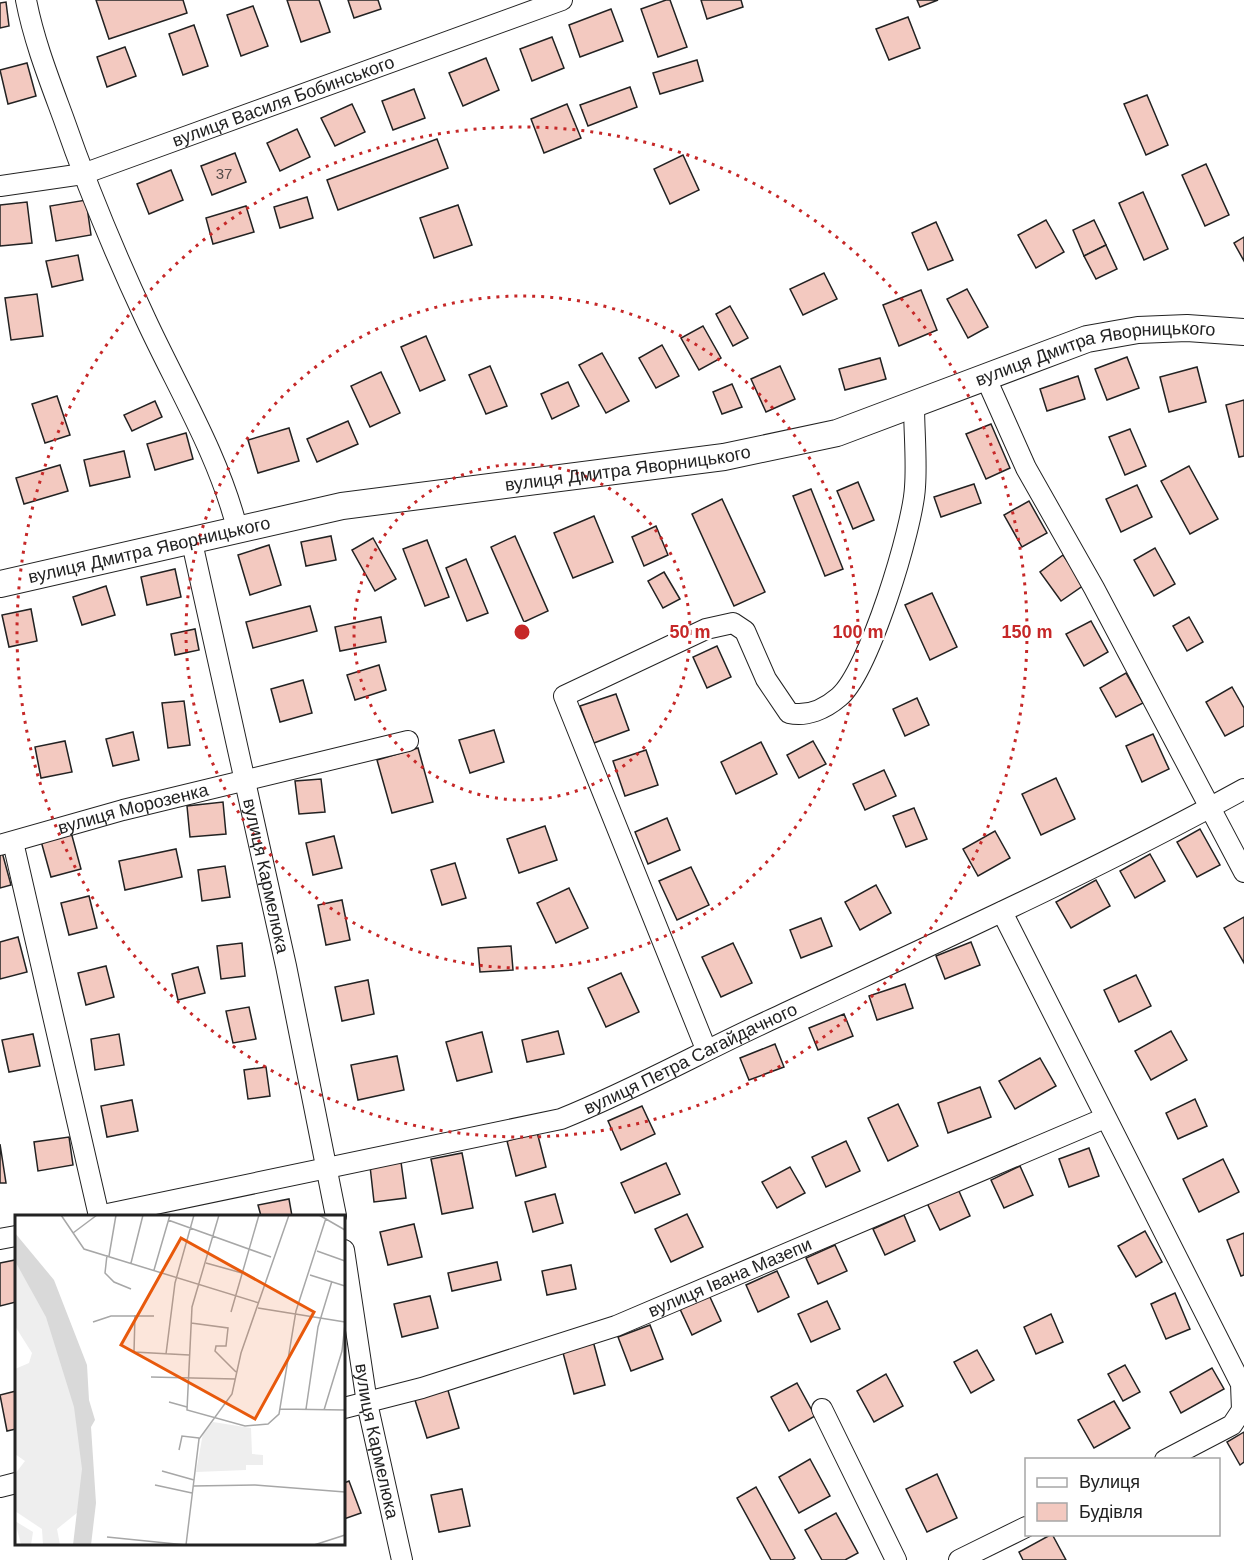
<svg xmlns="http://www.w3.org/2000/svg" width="1244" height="1560" viewBox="0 0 1244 1560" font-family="Arial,sans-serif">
  <rect width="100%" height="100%" fill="#fff"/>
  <g fill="#f3c9c0" stroke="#222" stroke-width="1.5">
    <path d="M96 0H183L187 13 109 39Z"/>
    <path d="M287 0H319L330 32 301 42Z"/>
    <path d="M348 0H378L381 9 354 18Z"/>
    <path d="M666 0H670L687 47 658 57 641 9Z"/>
    <path d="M701 0H741L743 7 707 19Z"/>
    <path d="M917 0H938L920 7Z"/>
    <path d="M6 2 9 26 0 28V3Z"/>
    <path d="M253 6 268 46 241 56 227 15Z"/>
    <path d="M611 9 623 41 580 57 569 25Z"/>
    <path d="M908 17 920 48 889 60 876 29Z"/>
    <path d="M194 25 208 66 183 75 169 34Z"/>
    <path d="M552 37 564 68 532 81 520 49Z"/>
    <path d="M125 47 136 76 107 87 97 57Z"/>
    <path d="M486 58 499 90 463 106 449 73Z"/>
    <path d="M697 60 703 81 660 94 653 73Z"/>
    <path d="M27 63 36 96 8 104 0 70Z"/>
    <path d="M630 87 637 107 588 126 580 105Z"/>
    <path d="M414 89 425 118 393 130 382 101Z"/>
    <path d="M1147 95 1168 145 1146 155 1124 104Z"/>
    <path d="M352 104 365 132 335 146 321 118Z"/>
    <path d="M567 104 581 138 544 153 531 119Z"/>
    <path d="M297 129 310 157 280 171 267 143Z"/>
    <path d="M437 139 448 168 338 210 327 180Z"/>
    <path d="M235 153 246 182 212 195 201 166Z"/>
    <path d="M683 155 699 190 670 204 654 169Z"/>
    <path d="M1206 164 1229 215 1205 226 1182 175Z"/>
    <path d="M171 170 183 200 149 214 137 184Z"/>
    <path d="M1143 192 1168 249 1144 260 1119 203Z"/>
    <path d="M307 197 313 218 280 228 274 207Z"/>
    <path d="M86 200 91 235 56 241 50 206Z"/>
    <path d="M27 202 32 243 0 246V205Z"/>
    <path d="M458 205 472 245 434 258 420 218Z"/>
    <path d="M246 206 254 232 213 244 206 218Z"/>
    <path d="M1046 220 1064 252 1036 268 1018 235Z"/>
    <path d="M1094 220 1106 245 1084 256 1073 230Z"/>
    <path d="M936 222 953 260 928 270 912 233Z"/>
    <path d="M1244 237V261L1234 243Z"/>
    <path d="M1106 245 1117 269 1096 279 1084 256Z"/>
    <path d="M78 255 83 280 52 287 46 261Z"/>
    <path d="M824 273 837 299 803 315 790 289Z"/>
    <path d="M967 289 988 327 968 338 947 299Z"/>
    <path d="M921 290 937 330 899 346 883 305Z"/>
    <path d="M37 294 43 336 11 340 5 298Z"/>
    <path d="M730 306 748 338 733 346 716 314Z"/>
    <path d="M703 326 721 358 699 370 681 338Z"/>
    <path d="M426 336 445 380 420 391 401 347Z"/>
    <path d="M662 345 679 376 656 388 639 358Z"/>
    <path d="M602 353 629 401 606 413 579 365Z"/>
    <path d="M1127 357 1139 388 1107 400 1095 369Z"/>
    <path d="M880 358 886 379 845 390 839 369Z"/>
    <path d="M490 366 507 406 486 414 469 375Z"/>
    <path d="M780 366 795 399 766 412 751 379Z"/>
    <path d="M1197 367 1206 402 1169 412 1160 377Z"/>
    <path d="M381 372 400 413 370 427 351 386Z"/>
    <path d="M1078 376 1085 399 1047 411 1040 389Z"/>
    <path d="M568 382 579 406 552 419 541 394Z"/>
    <path d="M732 384 742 407 722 414 713 392Z"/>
    <path d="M57 396 70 435 45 443 32 404Z"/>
    <path d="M1244 400V456L1239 457 1226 405Z"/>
    <path d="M155 401 162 417 132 431 124 415Z"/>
    <path d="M348 421 358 444 317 462 307 439Z"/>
    <path d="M991 424 1010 468 986 479 966 434Z"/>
    <path d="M289 428 299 461 258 473 248 440Z"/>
    <path d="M1130 429 1146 466 1125 475 1109 437Z"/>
    <path d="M186 433 193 459 155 470 147 444Z"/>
    <path d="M124 451 130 477 90 486 84 460Z"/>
    <path d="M60 465 68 491 24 504 16 478Z"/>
    <path d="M1189 466 1218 519 1190 534 1161 481Z"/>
    <path d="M858 482 874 520 853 529 837 491Z"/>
    <path d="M974 484 981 503 941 517 934 497Z"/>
    <path d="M1137 485 1152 517 1121 532 1106 499Z"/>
    <path d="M811 489 843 569 825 576 793 496Z"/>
    <path d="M722 499 765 592 734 606 692 514Z"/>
    <path d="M1029 501 1047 533 1022 547 1004 515Z"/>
    <path d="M594 516 613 562 573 578 554 533Z"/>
    <path d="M656 526 668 555 644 566 632 537Z"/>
    <path d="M331 536 336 560 306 566 301 542Z"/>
    <path d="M515 536 548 611 524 622 491 547Z"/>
    <path d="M373 538 396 579 375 591 352 550Z"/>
    <path d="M427 540 449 597 425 606 403 549Z"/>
    <path d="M269 545 281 585 250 595 238 555Z"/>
    <path d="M1155 548 1175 584 1154 596 1134 560Z"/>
    <path d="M1063 555 1084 585 1061 601 1040 572Z"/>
    <path d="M466 559 488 613 467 621 446 568Z"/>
    <path d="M175 569 181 597 147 605 141 577Z"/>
    <path d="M664 572 680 599 663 608 648 581Z"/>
    <path d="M106 586 115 615 82 625 73 597Z"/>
    <path d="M932 593 957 647 930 660 905 605Z"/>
    <path d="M310 606 317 631 253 648 246 622Z"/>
    <path d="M31 609 37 641 9 647 2 615Z"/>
    <path d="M381 617 386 642 340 651 335 627Z"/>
    <path d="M1189 617 1203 642 1187 651 1173 626Z"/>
    <path d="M1091 621 1108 652 1084 666 1066 634Z"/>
    <path d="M195 629 199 650 175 655 171 634Z"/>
    <path d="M717 646 731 677 707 688 693 657Z"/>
    <path d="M379 665 386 690 355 700 347 675Z"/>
    <path d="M1126 673 1143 703 1116 717 1100 688Z"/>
    <path d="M303 680 312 713 280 722 271 689Z"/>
    <path d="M1232 687 1244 708V726L1225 736 1206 702Z"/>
    <path d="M616 694 629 730 594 743 580 706Z"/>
    <path d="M917 698 929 725 905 736 893 709Z"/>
    <path d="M184 701 190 745 168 748 162 703Z"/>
    <path d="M494 730 504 762 470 773 459 740Z"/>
    <path d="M133 732 139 760 113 766 106 739Z"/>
    <path d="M1153 734 1169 769 1142 782 1126 746Z"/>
    <path d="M65 741 72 772 41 778 35 747Z"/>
    <path d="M813 741 826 764 799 778 787 755Z"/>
    <path d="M761 742 777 774 736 794 721 762Z"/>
    <path d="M418 748 433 802 392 813 377 760Z"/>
    <path d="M646 750 658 785 625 796 613 761Z"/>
    <path d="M884 770 896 796 865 810 853 784Z"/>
    <path d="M1056 778 1075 819 1041 835 1022 794Z"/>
    <path d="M321 779 325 812 299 814 295 781Z"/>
    <path d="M223 802 226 834 190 837 187 806Z"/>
    <path d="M914 808 927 839 906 847 893 816Z"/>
    <path d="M667 818 680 850 648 864 635 832Z"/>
    <path d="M545 826 557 860 519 873 507 839Z"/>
    <path d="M1200 829 1220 865 1197 877 1177 842Z"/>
    <path d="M995 831 1010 858 978 876 963 849Z"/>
    <path d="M71 832 81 869 51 877 41 841Z"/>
    <path d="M334 836 342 868 313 875 306 843Z"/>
    <path d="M176 849 182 877 125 890 119 861Z"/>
    <path d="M0 852H2L11 885 0 888Z"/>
    <path d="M1150 854 1165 881 1135 898 1120 871Z"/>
    <path d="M455 863 466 898 442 905 431 870Z"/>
    <path d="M225 866 230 897 202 901 198 870Z"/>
    <path d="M691 867 709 905 677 920 659 881Z"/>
    <path d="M1096 880 1110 906 1071 928 1056 902Z"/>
    <path d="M876 885 891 913 860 930 845 902Z"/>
    <path d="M569 888 588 928 556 943 537 903Z"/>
    <path d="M89 896 97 928 69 935 61 903Z"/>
    <path d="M342 900 350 940 326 945 318 905Z"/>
    <path d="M1244 917V963L1224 928Z"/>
    <path d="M821 918 832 946 801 958 790 930Z"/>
    <path d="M18 937 27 972 0 979V942Z"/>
    <path d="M971 942 980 965 945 979 936 956Z"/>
    <path d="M242 943 245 976 221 979 217 946Z"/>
    <path d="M733 943 752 983 721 997 702 957Z"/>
    <path d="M511 946 513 970 480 972 478 948Z"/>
    <path d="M106 966 114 997 86 1005 78 973Z"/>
    <path d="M198 967 205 993 178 1000 172 974Z"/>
    <path d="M621 973 639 1012 606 1027 588 988Z"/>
    <path d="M1136 975 1151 1006 1119 1022 1104 990Z"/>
    <path d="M368 980 374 1014 342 1021 335 987Z"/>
    <path d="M905 984 913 1008 877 1020 869 996Z"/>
    <path d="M249 1007 256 1039 233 1043 226 1011Z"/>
    <path d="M844 1014 853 1036 818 1050 809 1028Z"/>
    <path d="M558 1031 564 1054 527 1062 522 1040Z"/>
    <path d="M1171 1031 1187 1060 1151 1080 1135 1051Z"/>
    <path d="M482 1032 492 1072 457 1081 446 1042Z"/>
    <path d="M33 1034 40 1066 9 1072 2 1040Z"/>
    <path d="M119 1034 124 1065 95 1070 91 1039Z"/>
    <path d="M775 1044 784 1067 749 1080 740 1058Z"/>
    <path d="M397 1056 404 1090 358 1100 351 1065Z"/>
    <path d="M1040 1058 1056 1086 1015 1109 999 1081Z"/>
    <path d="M266 1067 270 1096 248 1099 244 1070Z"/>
    <path d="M980 1087 991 1117 948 1133 938 1103Z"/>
    <path d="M1195 1099 1207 1126 1178 1139 1166 1113Z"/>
    <path d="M132 1100 138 1131 107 1137 101 1106Z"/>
    <path d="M898 1104 918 1146 888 1161 868 1118Z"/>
    <path d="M642 1106 655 1134 621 1150 608 1121Z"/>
    <path d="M537 1132 546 1167 516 1176 507 1141Z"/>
    <path d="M69 1137 73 1165 38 1171 34 1142Z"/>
    <path d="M846 1141 860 1171 826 1187 812 1157Z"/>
    <path d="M0 1144 6 1183H0Z"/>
    <path d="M1089 1148 1099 1176 1069 1187 1059 1159Z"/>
    <path d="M462 1153 473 1208 442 1214 431 1159Z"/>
    <path d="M1223 1159 1239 1192 1199 1212 1183 1179Z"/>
    <path d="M401 1162 406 1198 374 1202 370 1166Z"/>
    <path d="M666 1163 680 1194 635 1213 621 1183Z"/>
    <path d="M1020 1166 1033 1195 1004 1208 991 1180Z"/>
    <path d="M790 1167 805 1193 777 1208 762 1182Z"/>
    <path d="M958 1189 970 1216 940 1230 927 1203Z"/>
    <path d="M555 1194 563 1223 533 1232 525 1202Z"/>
    <path d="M289 1199 292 1216H261L258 1205Z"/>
    <path d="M687 1214 703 1247 671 1262 655 1229Z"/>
    <path d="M904 1215 915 1241 885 1255 873 1229Z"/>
    <path d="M414 1224 422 1257 388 1265 380 1232Z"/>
    <path d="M1145 1231 1162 1262 1136 1277 1118 1246Z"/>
    <path d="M1244 1233V1275L1241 1276 1227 1240Z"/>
    <path d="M835 1245 847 1271 818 1284 806 1258Z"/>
    <path d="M15 1260 16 1302 0 1306V1263Z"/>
    <path d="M497 1262 501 1280 452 1291 448 1273Z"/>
    <path d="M571 1265 576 1289 547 1295 542 1271Z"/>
    <path d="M777 1271 789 1297 758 1312 746 1285Z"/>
    <path d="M1175 1293 1190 1329 1166 1339 1151 1304Z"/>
    <path d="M709 1295 721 1321 692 1335 680 1309Z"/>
    <path d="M430 1296 438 1328 402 1337 394 1304Z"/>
    <path d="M827 1301 840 1329 811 1342 798 1314Z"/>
    <path d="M1051 1314 1063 1342 1036 1354 1024 1327Z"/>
    <path d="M650 1325 663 1359 631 1371 618 1337Z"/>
    <path d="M593 1341 605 1385 574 1394 562 1349Z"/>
    <path d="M977 1350 994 1380 971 1393 954 1362Z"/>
    <path d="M1125 1365 1140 1392 1123 1401 1108 1374Z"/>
    <path d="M1212 1368 1224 1389 1181 1413 1170 1392Z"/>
    <path d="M886 1374 903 1406 874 1422 857 1391Z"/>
    <path d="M797 1383 815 1416 789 1431 771 1397Z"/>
    <path d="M447 1387 459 1428 427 1438 414 1397Z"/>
    <path d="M16 1391V1429L7 1431 0 1395Z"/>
    <path d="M1114 1401 1130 1428 1094 1448 1078 1420Z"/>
    <path d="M1244 1432V1462L1240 1465 1227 1442Z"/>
    <path d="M810 1459 830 1496 799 1513 779 1477Z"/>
    <path d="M937 1474 957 1518 927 1532 906 1489Z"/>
    <path d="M349 1481 361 1513 344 1519V1483Z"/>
    <path d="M756 1487 795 1558 792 1560H771L737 1498Z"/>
    <path d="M462 1489 470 1526 439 1532 431 1495Z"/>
    <path d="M836 1513 858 1553 845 1560H822L805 1530Z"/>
    <path d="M1052 1534 1066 1560H1023L1019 1552Z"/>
  </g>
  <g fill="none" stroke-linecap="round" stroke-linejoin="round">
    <defs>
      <g id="minor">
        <path d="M26 0C34 41 49 79 63 117 87 186 115 254 146 320 178 389 218 454 237 528"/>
        <path id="s1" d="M0 186 83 174 562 0"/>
        <path d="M985 376 1026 468 1094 588 1244 872"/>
        <path id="s2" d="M191 538 286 966 336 1216"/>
        <path d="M13 842 99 1216"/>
        <path id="s3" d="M0 845 123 810 408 741"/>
        <path d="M1002 912 1241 1384 1242 1410 1232 1425 1165 1460"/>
        <path d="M706 1049 564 696 706 629 733 623 745 631 766 679 789 713C807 717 825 709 839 697 869 672 913 527 915 487 917 460 914 431 914 404"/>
        <path id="s4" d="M98 1216 561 1119C636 1089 706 1049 779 1016 935 943 1093 872 1244 789"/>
        <path d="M0 1239 16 1236"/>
        <path id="s5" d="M344 1250 367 1403 402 1560"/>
        <path id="s6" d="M344 1408 422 1388 616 1326 1105 1118"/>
        <path d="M822 1409 896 1560"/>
        <path d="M0 1487 16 1483"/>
        <path d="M959 1560 1026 1527"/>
      </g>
      <g id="tertiary">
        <path id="s7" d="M0 584 342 506 724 457 837 433 1087 339 1138 330 1187 328 1244 332"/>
      </g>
    </defs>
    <use href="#minor" stroke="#222" stroke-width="22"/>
    <use href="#tertiary" stroke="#222" stroke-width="28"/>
    <use href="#minor" stroke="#fff" stroke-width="20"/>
    <use href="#tertiary" stroke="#fff" stroke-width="26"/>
  </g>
  <g fill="none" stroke="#c62828" stroke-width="3" stroke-dasharray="3 6">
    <circle cx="522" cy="632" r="168"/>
    <circle cx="522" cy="632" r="336"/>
    <circle cx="522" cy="632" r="505"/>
  </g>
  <g text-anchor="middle" stroke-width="4.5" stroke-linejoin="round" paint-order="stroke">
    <g font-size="15" fill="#564c4a">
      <text x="224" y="179">37</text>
    </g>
    <g font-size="18" fill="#222" stroke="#fff">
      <text dy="6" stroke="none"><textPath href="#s1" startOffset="297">вулиця Василя Бобинського</textPath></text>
      <text dy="6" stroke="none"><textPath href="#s7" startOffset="1124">вулиця Дмитра Яворницького</textPath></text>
      <text dy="6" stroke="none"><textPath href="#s7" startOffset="639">вулиця Дмитра Яворницького</textPath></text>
      <text dy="6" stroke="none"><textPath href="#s7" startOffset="153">вулиця Дмитра Яворницького</textPath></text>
      <text dy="6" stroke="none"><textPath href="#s3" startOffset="138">вулиця Морозенка</textPath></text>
      <text dy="6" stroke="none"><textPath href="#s2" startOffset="346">вулиця Кармелюка</textPath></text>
      <text dy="6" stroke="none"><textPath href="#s4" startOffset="616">вулиця Петра Сагайдачного</textPath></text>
      <text dy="6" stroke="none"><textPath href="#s6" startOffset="408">вулиця Івана Мазепи</textPath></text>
      <text dy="6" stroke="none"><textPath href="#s5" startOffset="194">вулиця Кармелюка</textPath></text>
    </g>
  </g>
  <g transform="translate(15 1215)">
    <rect width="330" height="330" fill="#fff"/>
    <path d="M198 207 236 213 237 239 248 240V250H231V255L181 257 188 218Z" fill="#eee"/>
    <path d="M0 37 49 119 72 225 68 293 42 314 45 330H28L27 314 0 296V259L10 246 0 239V154L14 148 17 138 0 111ZM0 306 18 317 16 330H6Z" fill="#eee"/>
    <path d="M0 18 39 65 72 150 74 185 80 205 76 212 81 288 76 330H58L67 254 59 192 31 102 0 46Z" fill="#d9d9d9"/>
    <path fill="none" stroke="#a7a7a7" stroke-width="1.5" d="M46 0 69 34 244 88M204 0 177 92 172 195 230 211 253 209 264 199 281 96 311 3M304 0 330 15M153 5 256 42M58 18 82 0M302 36 330 46M92 40 90 58 99 67 116 74M94 41 101 0M116 48 128 0M191 48 227 58M139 55 155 0M295 60 330 71M243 93 330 107M216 97 244 0M120 100 119 137 174 140M78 107 96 101H139M176 108 213 113 211 131H201L200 136 221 157M151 139 160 68 179 0M136 162 220 164M154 187 172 192M265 194 330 195M291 194 303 112 317 66M309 195 327 136 330 109M164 235 167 221 184 223M147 256 179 265M140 270 177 278M178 271 240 270 330 277M92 322 171 330M171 330 184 224 217 179 226 138 274 0M299 330 330 320"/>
    <path fill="#e8590c" fill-opacity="0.15" stroke="#e8590c" stroke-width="3" d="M166 23 299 97 240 204 106 130Z"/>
    <rect width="330" height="330" fill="none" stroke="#222" stroke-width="3"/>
  </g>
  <circle cx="522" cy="632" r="9" fill="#c62828" stroke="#fff" stroke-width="3"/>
  <g font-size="18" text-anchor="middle" font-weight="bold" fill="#c62828" stroke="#fff" stroke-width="4.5" stroke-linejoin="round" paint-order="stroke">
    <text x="690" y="638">50 m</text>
    <text x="858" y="638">100 m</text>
    <text x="1027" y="638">150 m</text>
  </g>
  <rect x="1025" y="1458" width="195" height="78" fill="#ffffff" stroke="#a7a7a7" stroke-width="1.5"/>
  <rect x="1037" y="1478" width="30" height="9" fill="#ffffff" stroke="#a7a7a7" stroke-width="1.5"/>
  <text x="1079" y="1488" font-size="18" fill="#222222">Вулиця</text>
  <rect x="1037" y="1503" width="30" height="18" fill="#f3c9c0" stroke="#a7a7a7" stroke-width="1.5"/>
  <text x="1079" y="1518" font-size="18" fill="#222222">Будівля</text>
</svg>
